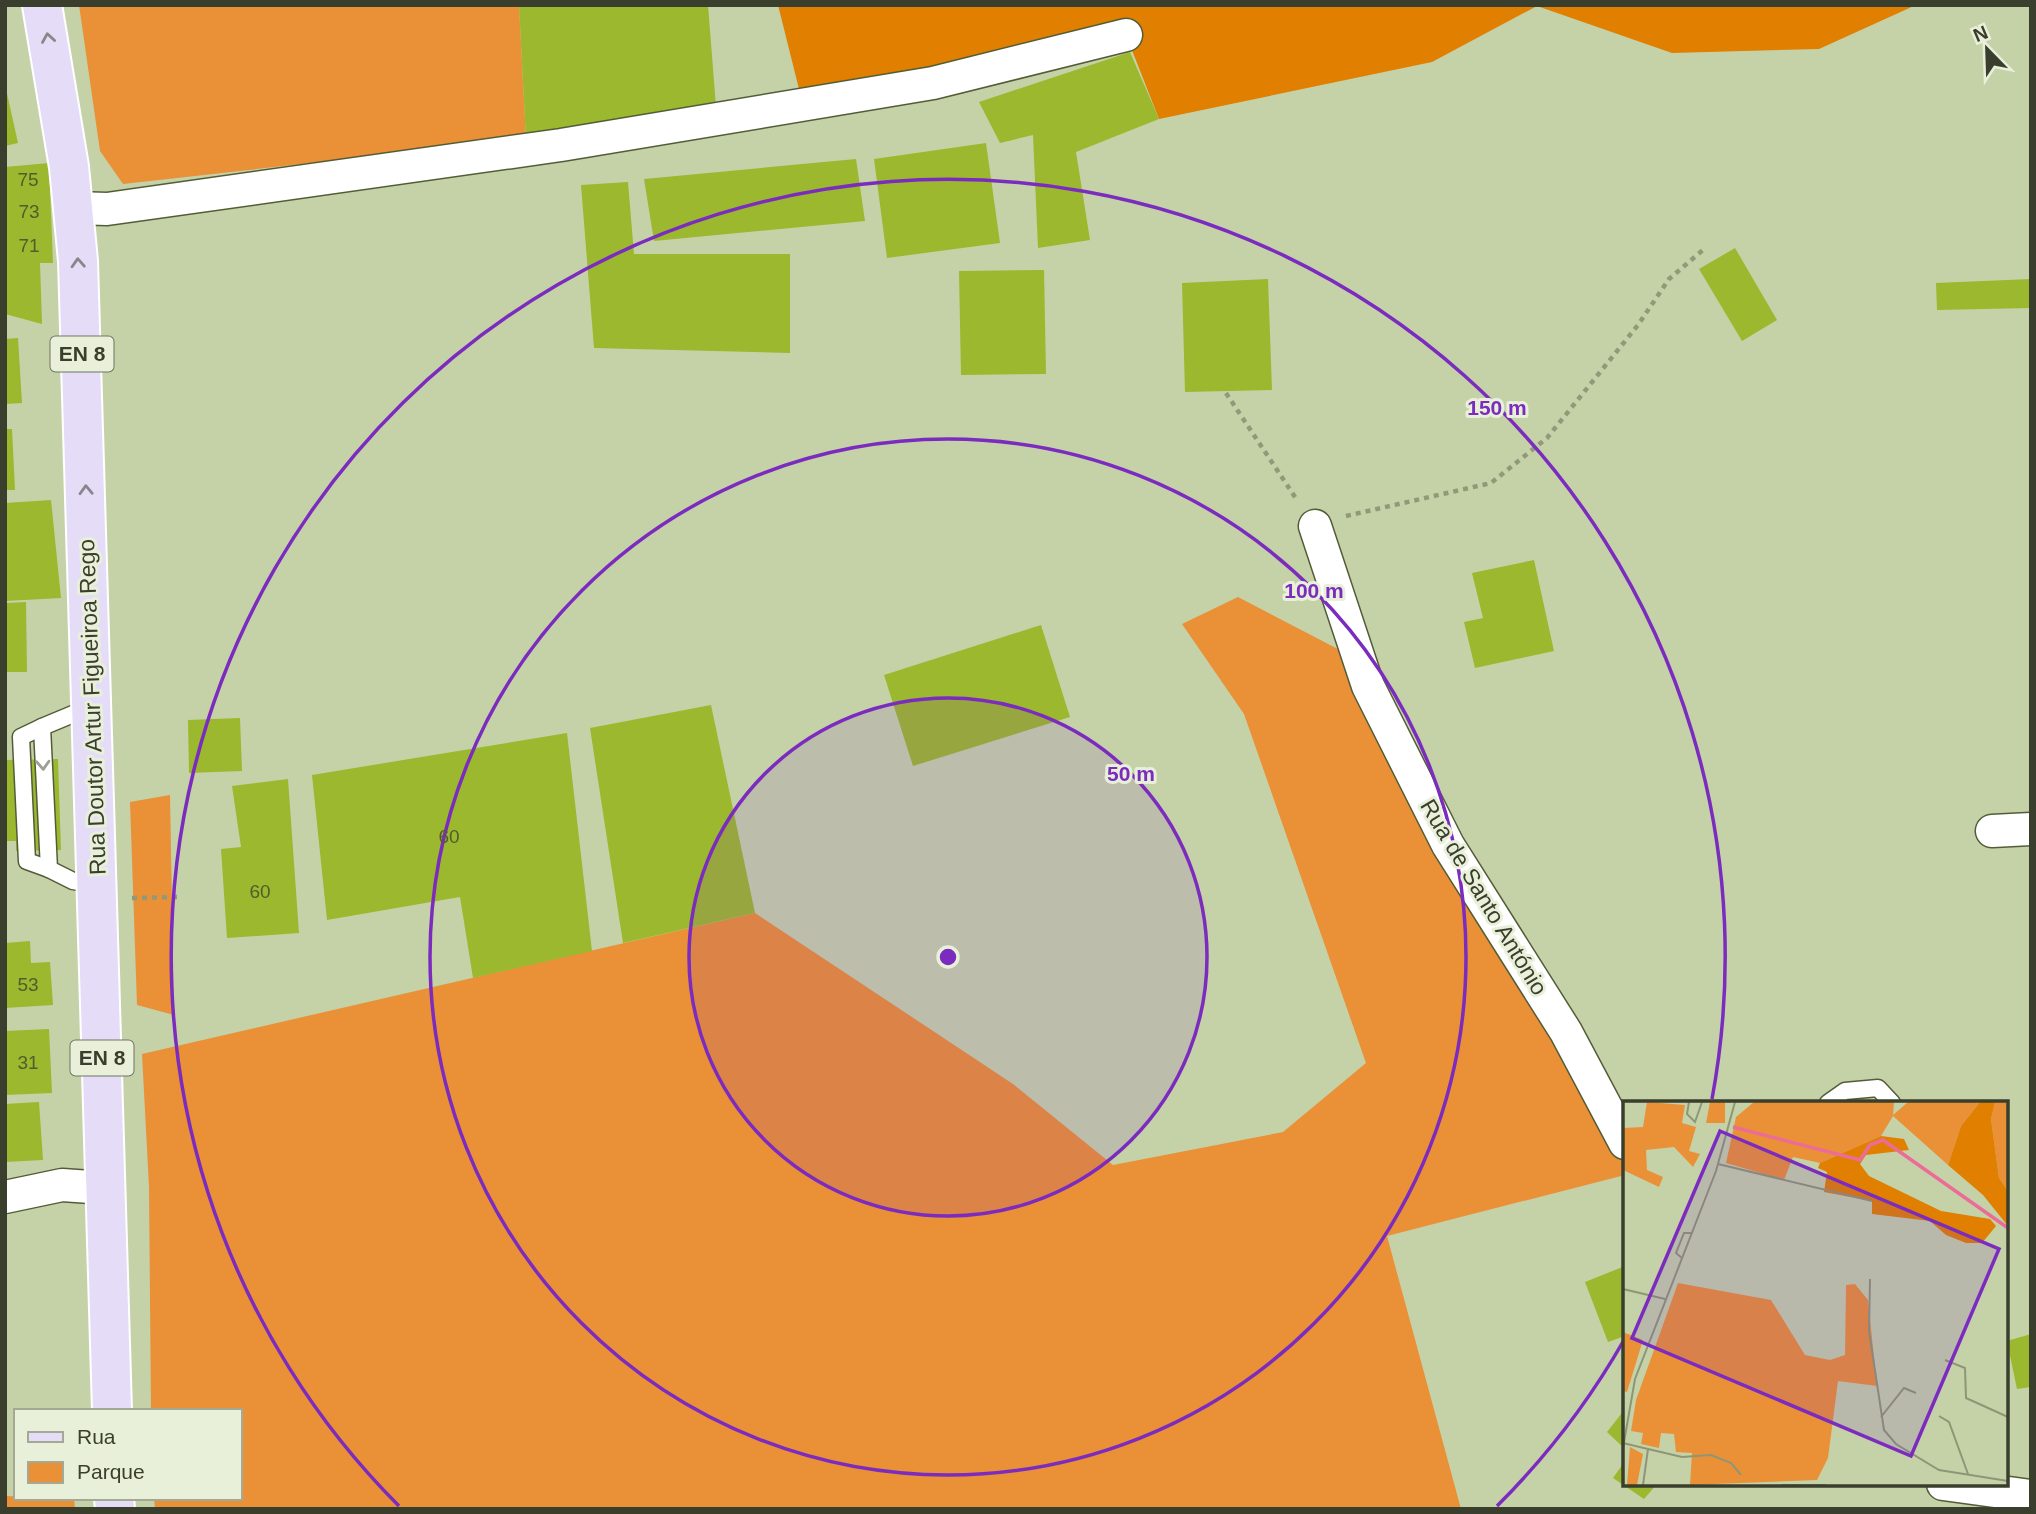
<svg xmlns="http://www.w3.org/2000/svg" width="2036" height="1514" viewBox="0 0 2036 1514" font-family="Helvetica,sans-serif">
  <rect width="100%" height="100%" fill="#c5d2a8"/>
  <g fill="#ea9037">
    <path d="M79 5H519L526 139 123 184 100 151Z"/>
    <path d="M1238 597 1359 660 1625 1143V1175L1387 1236 1461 1509H155L154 1498H240V1411H151L149 1187 142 1054 755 913 1013 1084 1113 1165 1283 1132 1366 1063 1244 714 1182 624Z"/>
    <path d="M170 795 174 1015 137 1005 130 802Z"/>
    <path d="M5 1496 74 1498 75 1509H5Z"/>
  </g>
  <path fill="#e07f00" d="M778 5H1916L1819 49 1672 53 1537 6 1432 62 1159 119 1126 35 803 105Z"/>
  <g fill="#9bb82e">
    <path d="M519 5H708L716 107 526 139Z"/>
    <path d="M1130 52 1159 119 1076 152 1090 240 1038 248 1033 135 1000 143 979 102Z"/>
    <path d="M6 89 18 143 5 146V90Z"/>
    <path d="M986 143 1000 243 887 258 874 159Z"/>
    <path d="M856 159 865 221 654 241 644 179Z"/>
    <path d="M49 163 53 263H40L42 324 5 314V167Z"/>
    <path d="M628 182 634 254H790V353L594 348 581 185Z"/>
    <path d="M1735 248 1777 320 1742 341 1699 269Z"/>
    <path d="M1044 270 1046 374 961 375 959 271Z"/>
    <path d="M1268 279 1272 390 1185 392 1182 283Z"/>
    <path d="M2031 279V308L1937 310 1936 283Z"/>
    <path d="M18 338 22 403 5 404V339Z"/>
    <path d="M5 429H12L15 490H5Z"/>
    <path d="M51 500 61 598 5 601V503Z"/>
    <path d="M1534 560 1554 651 1475 668 1464 622 1483 618 1472 573Z"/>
    <path d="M26 602 27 672H5V603Z"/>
    <path d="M1041 625 1070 717 913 766 884 675Z"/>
    <path d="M711 705 755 913 623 943 590 728Z"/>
    <path d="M240 718 242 771 189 773 188 720Z"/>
    <path d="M567 733 592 951 473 978 460 897 327 920 312 775Z"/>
    <path d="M58 759 61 850 16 851V841H5V760Z"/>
    <path d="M288 779 299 933 227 938 221 849 241 847 232 786Z"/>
    <path d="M30 941 31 963 50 962 53 1005 5 1008V943Z"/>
    <path d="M49 1029 52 1093 5 1095V1031Z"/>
    <path d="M39 1102 43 1160 5 1162V1104Z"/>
    <path d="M1625 1266V1336L1608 1342 1585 1282Z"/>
    <path d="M2031 1334V1387L2017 1389 2007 1341Z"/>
    <path d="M1625 1409V1449L1607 1432Z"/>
    <path d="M1625 1461V1484H1657L1644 1499 1613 1478Z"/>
  </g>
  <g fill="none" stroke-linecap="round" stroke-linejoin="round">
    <defs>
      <g id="lane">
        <path d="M90 707 42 727 49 869 73 881 97 885"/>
        <path d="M42 727 21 737 27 861 49 869"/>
        <path d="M1828 1103 1845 1091 1878 1088 1892 1103"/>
      </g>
      <g id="street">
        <path d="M74 208 107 209 561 145 933 83 1126 35"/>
        <path d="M1315 526 1368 686 1448 845 1566 1032 1625 1143"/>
        <path d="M1992 831 2031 829"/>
        <path d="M5 1197 62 1185 105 1188"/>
        <path d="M1943 1484 2031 1496"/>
      </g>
      <g id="primary">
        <path d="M42 5 69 167 78 261 112 1411"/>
        <path d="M114 1498 115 1509"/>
      </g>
    </defs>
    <use href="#lane" stroke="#525d37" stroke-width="19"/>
    <use href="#street" stroke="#525d37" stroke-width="35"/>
    <use href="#primary" stroke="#fff" stroke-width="42"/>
    <g stroke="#909a79" stroke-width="4.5" stroke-dasharray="5 5" stroke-linecap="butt">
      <path d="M1226 393 1297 500"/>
      <path d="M1346 516 1491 483 1547 438 1638 325 1669 279 1704 249"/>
      <path d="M132 898 177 897"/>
    </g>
    <use href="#lane" stroke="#fff" stroke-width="16"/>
    <use href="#street" stroke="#fff" stroke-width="32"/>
    <use href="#primary" stroke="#e5dcf7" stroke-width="38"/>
  </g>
  <defs><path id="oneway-chevron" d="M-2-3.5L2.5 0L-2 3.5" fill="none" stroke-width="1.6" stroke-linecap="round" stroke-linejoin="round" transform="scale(1.75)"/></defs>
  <g stroke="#878688">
    <use href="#oneway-chevron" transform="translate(48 38) rotate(-99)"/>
    <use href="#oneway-chevron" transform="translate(78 263) rotate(-93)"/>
    <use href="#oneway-chevron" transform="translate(86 490) rotate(-92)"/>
  </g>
  <use stroke="#9c9f96" href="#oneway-chevron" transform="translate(43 765) rotate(87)"/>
  <circle cx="948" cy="957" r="259" fill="#7b2cbf" fill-opacity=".12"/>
  <g fill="none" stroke="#7b2cbf" stroke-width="3.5">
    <circle cx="948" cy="957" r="259"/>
    <circle cx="948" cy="957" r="518"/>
    <path d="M1624 1340A777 777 0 0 1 1497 1506M399 1506A777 777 0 1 1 1712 1099"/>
  </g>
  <g text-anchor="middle" stroke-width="6" stroke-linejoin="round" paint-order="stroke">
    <g font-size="19" fill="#525d2d">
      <text x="28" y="186">75</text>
      <text x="29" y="218">73</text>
      <text x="29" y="252">71</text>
      <text x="449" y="843">60</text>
      <text x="260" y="898">60</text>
      <text x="28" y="991">53</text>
      <text x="28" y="1069">31</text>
    </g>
    <g fill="#e9f0da" stroke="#6e7461" stroke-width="2">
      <rect x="50.5" y="336.5" width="63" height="35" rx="5"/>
      <rect x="70.5" y="1040.5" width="63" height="35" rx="5"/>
    </g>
    <g font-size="21" font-weight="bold" fill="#3a3f2d">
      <text x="82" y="361">EN 8</text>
      <text x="102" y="1065">EN 8</text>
    </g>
    <g font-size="23" fill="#3a3f2d" stroke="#e9f0da">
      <text transform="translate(92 707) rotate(-92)" y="8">Rua Doutor Artur Figueiroa Rego</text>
      <text transform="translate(1484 897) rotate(59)" y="8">Rua de Santo António</text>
    </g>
  </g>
  <g transform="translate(1623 1101)">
    <rect width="385" height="385" fill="#c5d2a8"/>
    <path d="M24 1 62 4 59 22 73 26 66 50 77 53 70 66 51 46 23 49 24 69 40 76 36 86 0 69V27L20 26ZM87 1H102V22H83ZM131 1H271L270 14 285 1H357L338 25 325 64 270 15 258 35 197 62 170 56 161 79 103 62 113 16ZM372 1H385V90L376 77 368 18ZM55 182 148 199 182 254 207 259 222 254 223 184 232 183 245 199 254 285 215 280 205 357 194 379 67 384 69 352 53 351 51 333 38 332 36 347 18 343 20 332 8 330 13 299ZM0 231 20 239 4 291 0 290ZM7 346 20 353 14 384H4Z" fill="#ea9037"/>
    <path d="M357 1H372L368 18 376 77 385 90V125L360 94 325 64 338 25ZM258 35 281 38 286 49 243 54 237 63 246 75 318 110 367 118 373 125 359 142H343L323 134 307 120 249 113V100L201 91 204 71 195 67 197 62Z" fill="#e07f00"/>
    <path fill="none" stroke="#eb6d97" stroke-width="3.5" d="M110 26 237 59 247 44 260 39 385 127"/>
    <path fill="none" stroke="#8d9777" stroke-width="2" d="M66 1 64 13 72 21 79 1M95 63 249 100M59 157 53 152 61 132H69M247 178 246 230 261 329 273 343 316 369 385 380M0 188 42 198M322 259 342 267 343 297 385 316M316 315 326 321 345 373M258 316 281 287 293 292M0 342 25 348 20 384M0 347 12 278 93 70 112 1M25 348 59 356 88 354 108 362 118 374M158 384H203"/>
    <path fill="#7b2cbf" fill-opacity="0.15" stroke="#7b2cbf" stroke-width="3.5" d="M97 30 376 148 288 355 9 237Z"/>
    <rect width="385" height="385" fill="none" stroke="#3a3f2d" stroke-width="3.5"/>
  </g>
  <circle cx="948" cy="957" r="10" fill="#7b2cbf" stroke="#e9f0da" stroke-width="3.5"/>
  <g font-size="21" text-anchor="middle" font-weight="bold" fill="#7b2cbf" stroke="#e9f0da" stroke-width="6" stroke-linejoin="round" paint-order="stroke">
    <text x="1497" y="415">150 m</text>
    <text x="1314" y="598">100 m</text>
    <text x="1131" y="781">50 m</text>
  </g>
  <rect width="2036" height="1514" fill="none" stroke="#3a3f2d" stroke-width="14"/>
  <rect x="14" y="1409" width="228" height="91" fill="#e9f0da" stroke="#a3a995" stroke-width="2"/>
  <rect x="28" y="1432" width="35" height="10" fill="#e5dcf7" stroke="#a3a995" stroke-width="2"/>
  <text x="77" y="1444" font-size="21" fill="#3a3f2d">Rua</text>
  <rect x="28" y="1462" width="35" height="21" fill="#ea9037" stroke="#a3a995" stroke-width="2"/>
  <text x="77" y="1479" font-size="21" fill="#3a3f2d">Parque</text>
  <g transform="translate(1987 49) rotate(337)" stroke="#e9f0da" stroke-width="5" paint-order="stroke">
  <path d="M0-5L12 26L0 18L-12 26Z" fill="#3a3f2d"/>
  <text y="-10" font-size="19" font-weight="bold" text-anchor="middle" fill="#3a3f2d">N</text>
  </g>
</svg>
